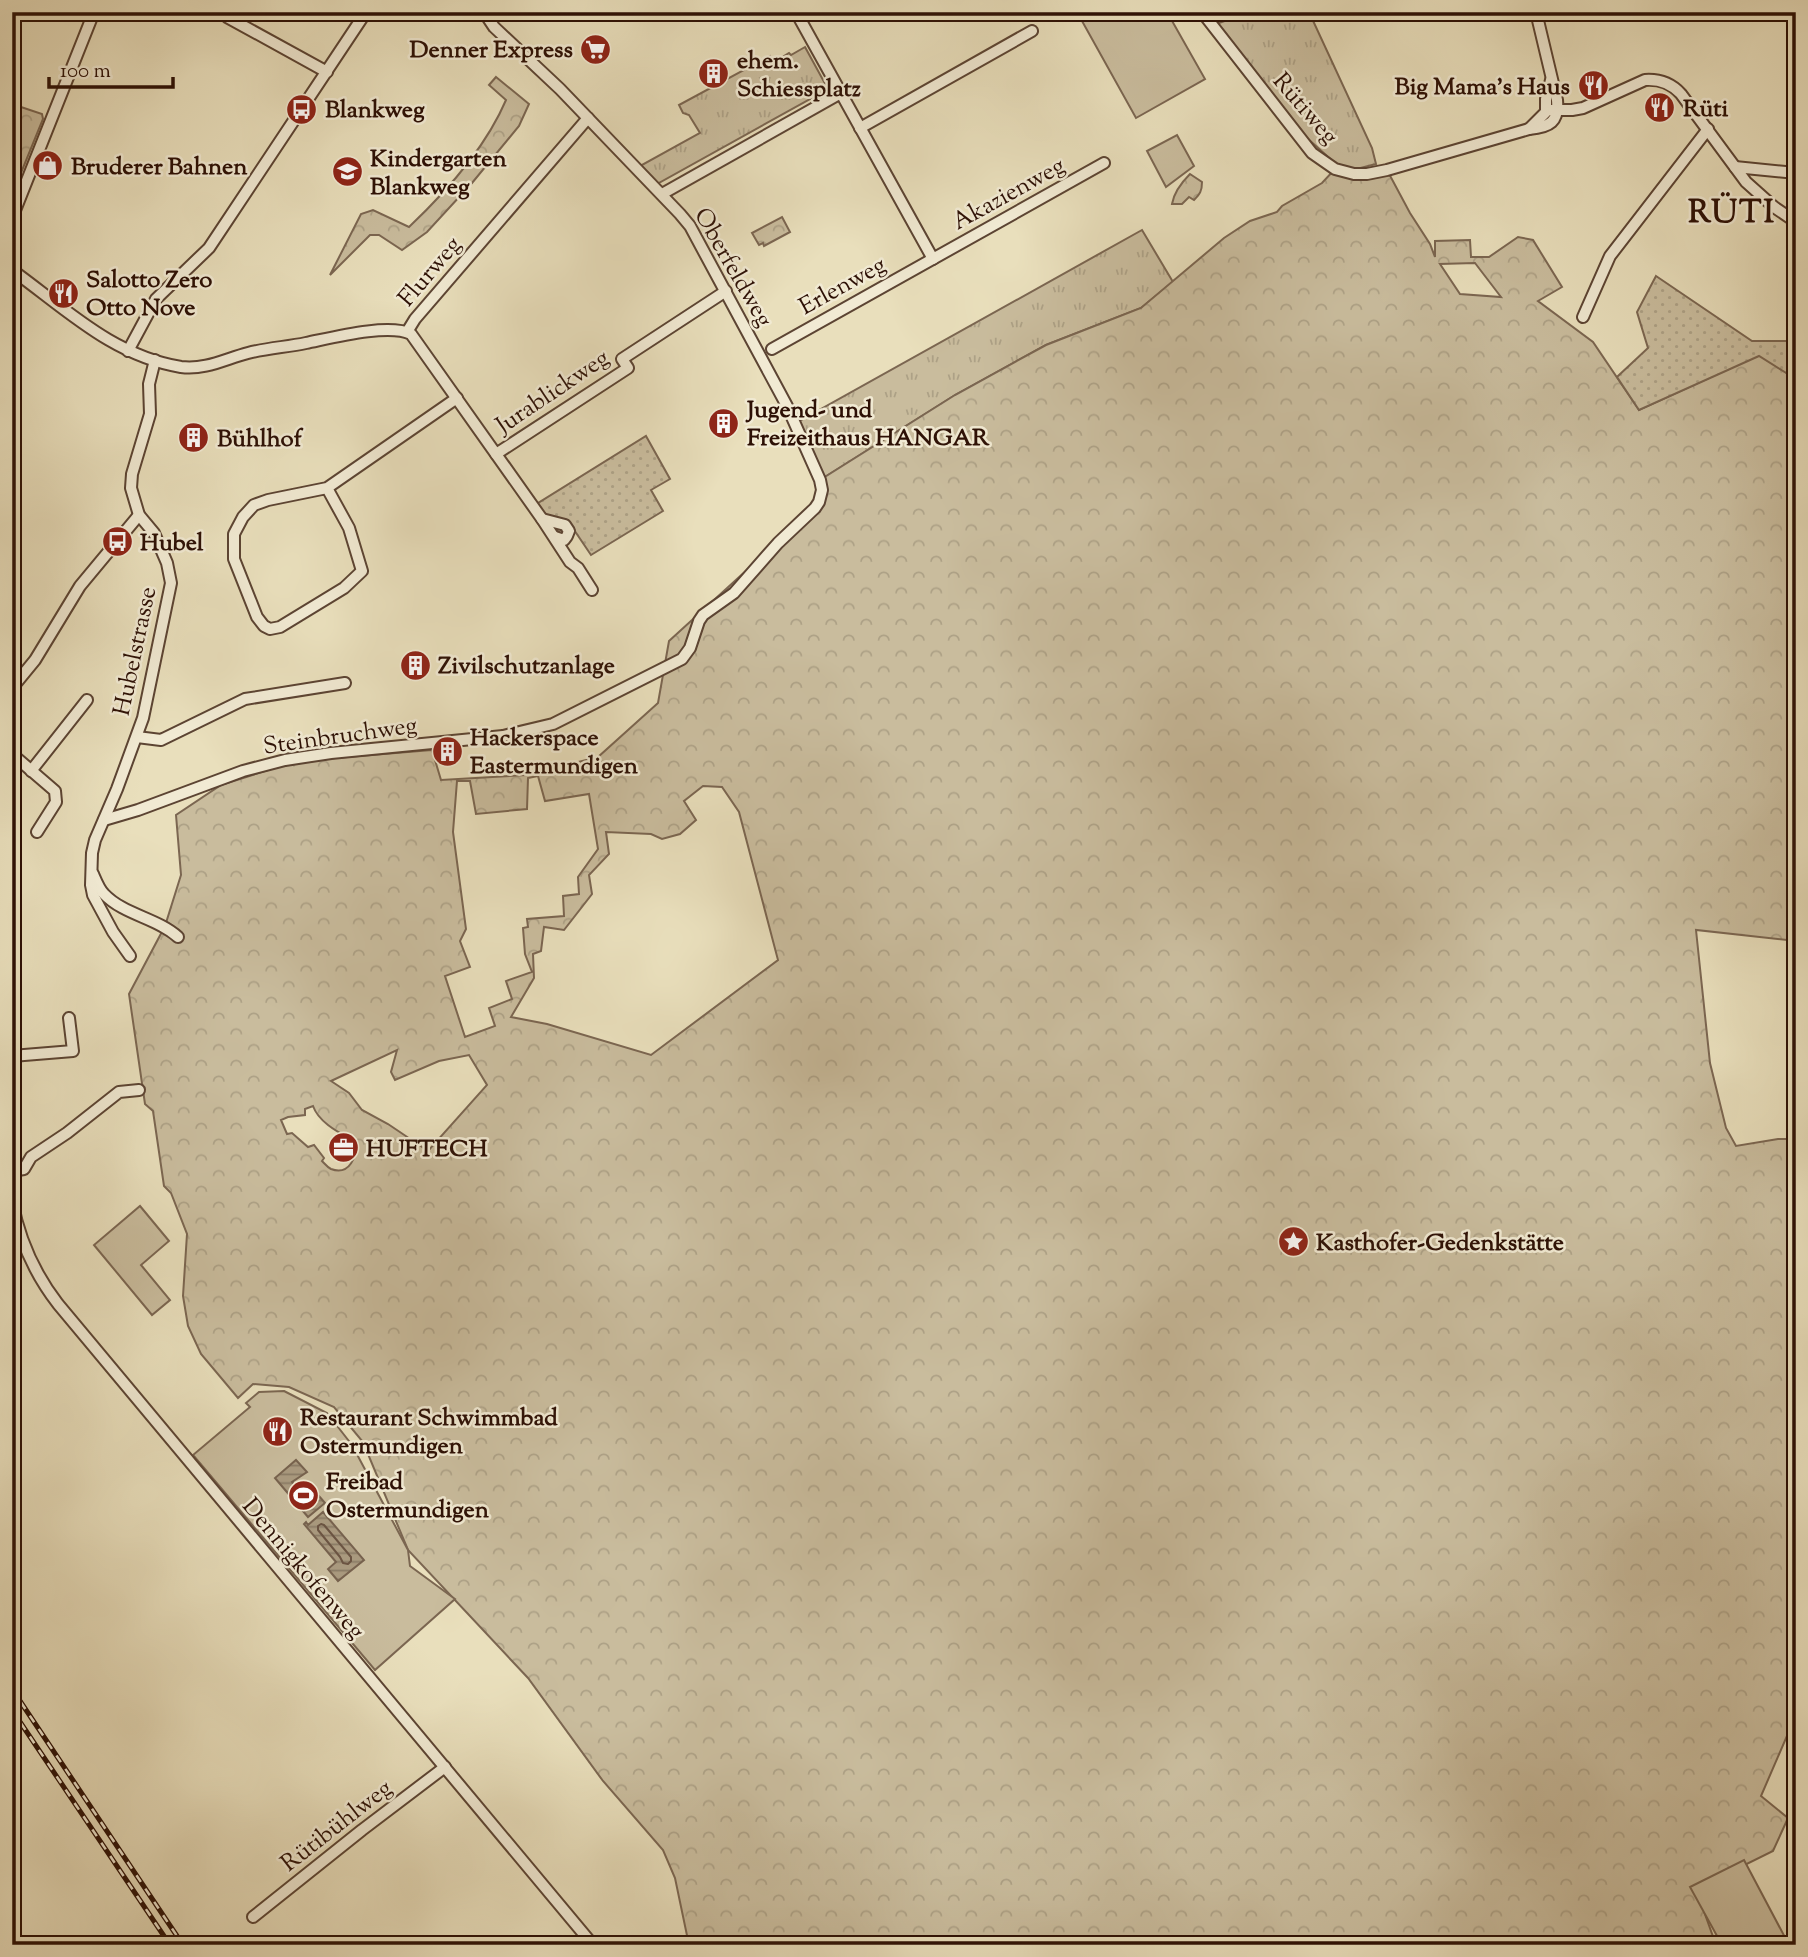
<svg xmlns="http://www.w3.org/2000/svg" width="1808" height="1957" viewBox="0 0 1808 1957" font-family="'Sorts Mill Goudy',serif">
  <defs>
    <pattern id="grass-tufts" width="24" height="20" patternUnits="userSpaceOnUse" patternTransform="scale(1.75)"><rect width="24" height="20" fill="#c9bc9d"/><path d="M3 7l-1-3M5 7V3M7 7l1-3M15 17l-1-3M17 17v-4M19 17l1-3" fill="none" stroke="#ada186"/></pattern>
    <pattern id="forest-crowns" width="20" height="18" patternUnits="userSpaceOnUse" patternTransform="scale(1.75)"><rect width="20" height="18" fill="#c9bc9d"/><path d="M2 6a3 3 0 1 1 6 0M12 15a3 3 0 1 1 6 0" fill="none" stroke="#ada186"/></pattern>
    <pattern id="garden-dots" width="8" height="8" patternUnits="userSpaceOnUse" patternTransform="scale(1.75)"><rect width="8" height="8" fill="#c9bc9d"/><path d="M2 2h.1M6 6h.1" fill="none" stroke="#ada186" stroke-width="1.8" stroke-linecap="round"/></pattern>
    <pattern id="water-rules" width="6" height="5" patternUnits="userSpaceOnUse" patternTransform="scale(1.75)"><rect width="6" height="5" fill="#a9997e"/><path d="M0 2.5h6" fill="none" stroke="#8a7b65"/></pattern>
  </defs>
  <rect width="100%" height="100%" fill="#e9dfbc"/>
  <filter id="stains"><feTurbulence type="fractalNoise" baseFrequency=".00286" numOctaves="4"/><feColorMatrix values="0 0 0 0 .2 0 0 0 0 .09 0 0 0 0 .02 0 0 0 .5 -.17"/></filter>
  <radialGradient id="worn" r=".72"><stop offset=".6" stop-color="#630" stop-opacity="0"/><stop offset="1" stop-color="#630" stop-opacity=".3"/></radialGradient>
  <g fill="url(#grass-tufts)" stroke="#7b6651" stroke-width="2">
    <path d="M1250 12H1309L1372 148 1376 164 1345 172 1289 122 1216 24Z"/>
    <path d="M805 47 828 89 657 184 640 166 700 133 689 115 683 113 679 105 770 56 774 62 789 53 791 55Z"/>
    <path d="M1142 230 1173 282 1141 308 1046 345 955 395 820 480 796 423Z"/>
  </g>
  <g fill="url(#forest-crowns)" stroke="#7b6651" stroke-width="2" fill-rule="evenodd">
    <path d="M496 77 529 104 519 126 472 183 427 232 402 250 379 235H370L330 275 361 214 373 210 409 227C446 192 486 147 506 100L489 85Z"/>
    <path d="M12 104 42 114 43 119 12 195Z"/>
    <path d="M1335 169 1387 170 1410 213 1430 244 1435 257V241L1470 240 1471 257H1489L1518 237 1533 240 1562 287 1538 301 1593 342 1639 410 1759 355 1796 379V941L1696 930 1710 1063 1726 1128 1736 1146 1778 1139H1796V1274L1790 1303 1796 1304V1715L1761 1796 1788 1818 1773 1851 1696 1889 1716 1945H689L675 1878 663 1850 603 1781 528 1678 408 1550 363 1442 334 1407 289 1387 253 1384 238 1398 201 1354 188 1326 183 1296 187 1234 171 1193 164 1186 153 1111 145 1104 129 994 165 926 181 875 176 815 221 785 284 765 335 758 432 750 441 780 527 775 598 757 658 703 669 641 815 508 820 480 955 395 1046 345 1141 308 1224 238 1250 221 1277 212 1282 206 1322 183ZM1475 263 1501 297 1460 294 1440 264ZM538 776 545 801 589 794 598 849 578 877 579 894 563 896 564 916 527 919 528 927 523 928 525 954 532 972 506 981 512 999 489 1008 495 1026 465 1037 445 976 470 967 460 941 466 929 453 832 457 781H470L476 814 527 809 528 778ZM703 786 722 787 739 812 778 960 651 1055 547 1024 511 1017 534 978 533 954 541 951 544 927 564 930 592 894 589 875 609 854 606 832 651 834 662 839 680 834 696 820 684 801ZM397 1050 391 1072 395 1080 439 1061 469 1055 487 1085 428 1151 388 1124 362 1110 349 1093 331 1081ZM313 1106C319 1123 340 1133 354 1141 359 1156 349 1176 331 1169 327 1167 325 1164 322 1161L324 1158 314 1145 308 1147 292 1133 287 1134 281 1120 288 1117 305 1115V1109Z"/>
    <path d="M1190 174 1202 182C1202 191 1200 194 1194 200L1189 197 1182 204H1172C1174 192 1182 182 1190 174Z"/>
    <path d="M782 217 790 232 764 246 763 243 759 245 752 233Z"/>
  </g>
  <g fill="url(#garden-dots)" stroke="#7b6651" stroke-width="2">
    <path d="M1656 276 1752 341H1796V379L1759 356 1639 410 1617 377 1648 348 1637 312Z"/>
    <path d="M646 436 670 479 651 490 663 511 591 555 568 521 549 517 535 505Z"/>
  </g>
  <g fill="#c9bc9d" stroke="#7b6651" stroke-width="2">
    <path d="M1077 12H1167L1205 79 1136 118Z"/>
    <path d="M1177 135 1194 166 1166 187 1147 151Z"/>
    <path d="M140 1206 169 1241 141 1265 170 1300 152 1315 94 1245Z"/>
    <path d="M284 1391 327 1413 352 1445 408 1550 410 1566 455 1599 375 1670 193 1455 250 1407 246 1403 259 1392Z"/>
    <path d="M1744 1860 1789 1945H1722L1690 1887Z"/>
  </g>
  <g fill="url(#water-rules)" stroke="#77624e" stroke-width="2">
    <path d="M296 1460 307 1472 292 1482 297 1488 306 1481 325 1503 308 1517 275 1478Z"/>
    <path d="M323 1512 364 1560 338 1581 328 1569 336 1562 304 1524 306 1522 308 1525Z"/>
  </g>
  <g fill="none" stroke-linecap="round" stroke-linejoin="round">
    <path stroke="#6b5442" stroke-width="2" d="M321 1524 324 1525 351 1557V1561L348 1564 343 1563 340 1557 318 1530V1526Z"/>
    <defs>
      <g id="minor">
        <path d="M223 12 227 17 327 72"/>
        <path d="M796 12 933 259"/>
        <path d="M1202 12 1312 153 1335 169 1354 174H1367L1387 170 1529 129C1550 127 1559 122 1557 100L1536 12"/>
        <path d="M1546 110H1572L1583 108 1645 80C1660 79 1671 83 1681 94L1746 182 1774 207 1796 222"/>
        <path d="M860 128 1032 31"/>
        <path d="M1529 129 1546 112V99L1551 80"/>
        <path d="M1735 167 1796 173"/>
        <path d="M662 194 841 93"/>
        <path d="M12 218 94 12"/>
        <path d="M12 270C66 309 113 356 181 367 206 370 225 359 248 353 267 348 287 347 306 343 331 338 388 323 411 334L542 519 570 562 578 568 592 590"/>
        <path d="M1583 317 1610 256 1708 129"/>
        <path d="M407 332 415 319 588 118"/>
        <path d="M772 349 1104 163"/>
        <path d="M128 351 156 299 209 248 366 12"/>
        <path d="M496 454 628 368 622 359 726 291"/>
        <path d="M327 488 268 500 254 505 243 517 234 534V559L257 617 264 626 270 629 280 627 344 588 362 571 349 528 327 488 457 398"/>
        <path d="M542 519 565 525 569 531 567 536 564 540 555 537"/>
        <path d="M12 688 35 660 80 586 139 515"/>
        <path d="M137 737 161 740 245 699 345 683"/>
        <path d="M12 754 55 791 56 802 37 832"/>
        <path d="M31 771 87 700"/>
        <path d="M104 820 138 810 243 771 285 760 331 753 503 736 553 724 682 659 690 648 699 621 703 615 734 593 778 543 815 508 819 502 822 490 820 480 787 406 690 226 680 214 560 89 494 27 484 12"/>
        <path d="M93 874C96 881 99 889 104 894 124 915 157 918 178 937"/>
        <path d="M130 956 113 932 93 895 91 885 92 853 95 840 117 789 143 718 171 583 167 563 154 533 139 515 131 488 132 474 150 414 149 384 155 360"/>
        <path d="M12 1056 73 1051 69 1018"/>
        <path d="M12 1171 24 1169 31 1157 67 1133 119 1092 139 1090"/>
        <path d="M12 1201C19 1239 34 1273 58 1304L593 1945"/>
        <path d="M253 1917 362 1830 445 1767"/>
      </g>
    </defs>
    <use href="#minor" stroke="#5c4433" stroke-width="14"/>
    <use href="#minor" stroke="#f1ead3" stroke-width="10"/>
    <defs>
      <g id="rail">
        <path d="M12 1689 183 1945"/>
        <path d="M12 1710 170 1945"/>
      </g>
    </defs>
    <use href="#rail" stroke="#2d1005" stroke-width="5"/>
    <use href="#rail" stroke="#f1ead3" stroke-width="2.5" stroke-dasharray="8" stroke-linecap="butt"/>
  </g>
  <defs>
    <symbol id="supermarket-disc" viewBox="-11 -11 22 22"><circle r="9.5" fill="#8f2418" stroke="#f1ead3"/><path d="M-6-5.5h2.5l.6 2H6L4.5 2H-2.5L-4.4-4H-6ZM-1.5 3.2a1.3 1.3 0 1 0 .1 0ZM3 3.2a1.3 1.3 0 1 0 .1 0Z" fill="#fff"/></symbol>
    <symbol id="building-disc" viewBox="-11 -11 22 22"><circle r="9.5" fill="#8f2418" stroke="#f1ead3"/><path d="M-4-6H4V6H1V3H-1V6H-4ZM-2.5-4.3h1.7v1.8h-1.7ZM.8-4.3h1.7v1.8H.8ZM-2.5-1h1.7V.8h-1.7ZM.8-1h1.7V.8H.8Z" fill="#fff"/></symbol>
    <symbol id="restaurant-disc" viewBox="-11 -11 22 22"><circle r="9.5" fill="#8f2418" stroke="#f1ead3"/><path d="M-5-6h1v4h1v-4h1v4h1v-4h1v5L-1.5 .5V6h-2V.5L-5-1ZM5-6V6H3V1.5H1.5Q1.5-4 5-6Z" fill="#fff"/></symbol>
    <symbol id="bus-disc" viewBox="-11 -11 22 22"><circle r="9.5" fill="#8f2418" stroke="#f1ead3"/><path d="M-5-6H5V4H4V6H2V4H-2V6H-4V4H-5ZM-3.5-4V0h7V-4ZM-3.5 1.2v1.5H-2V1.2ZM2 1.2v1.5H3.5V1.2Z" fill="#fff"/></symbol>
    <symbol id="shop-disc" viewBox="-11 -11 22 22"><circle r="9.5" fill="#8f2418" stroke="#f1ead3"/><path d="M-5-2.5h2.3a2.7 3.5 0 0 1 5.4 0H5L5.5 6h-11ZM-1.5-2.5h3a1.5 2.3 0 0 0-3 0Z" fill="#fff"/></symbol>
    <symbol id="school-disc" viewBox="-11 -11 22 22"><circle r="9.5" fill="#8f2418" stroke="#f1ead3"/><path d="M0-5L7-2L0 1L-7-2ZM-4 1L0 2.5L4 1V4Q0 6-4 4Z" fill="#fff"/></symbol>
    <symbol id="office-disc" viewBox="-11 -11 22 22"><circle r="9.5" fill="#8f2418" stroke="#f1ead3"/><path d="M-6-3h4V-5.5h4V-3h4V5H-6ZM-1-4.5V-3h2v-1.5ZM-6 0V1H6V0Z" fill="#fff"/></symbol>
    <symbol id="sight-disc" viewBox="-11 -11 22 22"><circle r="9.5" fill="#8f2418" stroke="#f1ead3"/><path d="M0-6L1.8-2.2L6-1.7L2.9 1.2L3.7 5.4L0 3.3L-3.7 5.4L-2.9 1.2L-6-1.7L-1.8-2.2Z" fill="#fff"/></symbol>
    <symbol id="stadium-disc" viewBox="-11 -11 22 22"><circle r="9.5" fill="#8f2418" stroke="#f1ead3"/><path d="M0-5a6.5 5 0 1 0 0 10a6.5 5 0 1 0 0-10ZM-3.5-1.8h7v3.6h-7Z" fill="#fff"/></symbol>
  </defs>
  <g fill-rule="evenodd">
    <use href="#supermarket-disc" x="578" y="32" width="35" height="35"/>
    <use href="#building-disc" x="696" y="56" width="35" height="35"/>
    <use href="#restaurant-disc" x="1576" y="68" width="35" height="35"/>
    <use href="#restaurant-disc" x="1642" y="90" width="35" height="35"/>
    <use href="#bus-disc" x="284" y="92" width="35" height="35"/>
    <use href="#shop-disc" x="30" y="148" width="35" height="35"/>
    <use href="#school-disc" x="330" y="154" width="35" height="35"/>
    <use href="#restaurant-disc" x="46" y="276" width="35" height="35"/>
    <use href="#building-disc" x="706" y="406" width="35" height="35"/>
    <use href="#building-disc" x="176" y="420" width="35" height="35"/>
    <use href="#bus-disc" x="100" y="524" width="35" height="35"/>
    <use href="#building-disc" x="398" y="648" width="35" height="35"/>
    <use href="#building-disc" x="430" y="734" width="35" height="35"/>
    <use href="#office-disc" x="326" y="1130" width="35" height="35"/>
    <use href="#sight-disc" x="1276" y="1224" width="35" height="35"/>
    <use href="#restaurant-disc" x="260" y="1414" width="35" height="35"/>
    <use href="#stadium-disc" x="286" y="1478" width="35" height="35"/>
  </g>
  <g text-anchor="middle" stroke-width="5" stroke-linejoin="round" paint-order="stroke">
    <g font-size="24" font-weight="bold" fill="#2d1005" stroke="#f1ead3" text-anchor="start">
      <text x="573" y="57" text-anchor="end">Denner Express</text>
      <text x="737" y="68">ehem.<tspan x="737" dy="28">Schiessplatz</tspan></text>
      <text x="1570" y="94" text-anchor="end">Big Mama's Haus</text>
      <text x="1683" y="116">Rüti</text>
      <text x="325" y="117">Blankweg</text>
      <text x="370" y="166">Kindergarten<tspan x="370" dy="28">Blankweg</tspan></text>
      <text x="71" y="174">Bruderer Bahnen</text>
      <text x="86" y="287">Salotto Zero<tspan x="86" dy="28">Otto Nove</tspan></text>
      <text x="747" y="417">Jugend- und<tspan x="747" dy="28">Freizeithaus HANGAR</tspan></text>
      <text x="217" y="446">Bühlhof</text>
      <text x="140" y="550">Hubel</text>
      <text x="438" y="673">Zivilschutzanlage</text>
      <text x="470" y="745">Hackerspace<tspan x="470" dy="28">Eastermundigen</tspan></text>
      <text x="366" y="1156">HUFTECH</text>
      <text x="1316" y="1250">Kasthofer-Gedenkstätte</text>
      <text x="300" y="1425">Restaurant Schwimmbad<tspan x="300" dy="28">Ostermundigen</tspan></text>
      <text x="326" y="1489">Freibad<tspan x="326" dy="28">Ostermundigen</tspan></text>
    </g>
    <g font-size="24" fill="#2d1005" stroke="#f1ead3">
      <text transform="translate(1306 108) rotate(49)" y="8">Rütiweg</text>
      <text transform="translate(1008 193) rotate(-29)" y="8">Akazienweg</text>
      <text transform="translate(734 267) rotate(60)" y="8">Oberfeldweg</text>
      <text transform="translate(429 271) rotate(-50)" y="8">Flurweg</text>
      <text transform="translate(842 285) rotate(-29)" y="8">Erlenweg</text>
      <text transform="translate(552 391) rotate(-34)" y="8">Jurablickweg</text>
      <text transform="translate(134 651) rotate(-78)" y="8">Hubelstrasse</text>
      <text transform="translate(340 735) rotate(-8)" y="8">Steinbruchweg</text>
      <text transform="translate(304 1568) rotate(50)" y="8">Dennigkofenweg</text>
      <text transform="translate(336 1825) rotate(-38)" y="8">Rütibühlweg</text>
    </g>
    <g font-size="32" font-weight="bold" letter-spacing="2" fill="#2d1005" stroke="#f1ead3">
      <text x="1732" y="222">RÜTI</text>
    </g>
  </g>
  <rect width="1808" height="1957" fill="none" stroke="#e9dfbc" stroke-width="42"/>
  <rect x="14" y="14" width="1780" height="1929" fill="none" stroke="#2d1005" stroke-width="3.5"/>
  <rect x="21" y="21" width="1766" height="1915" fill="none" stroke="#2d1005" stroke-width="2"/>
  <path d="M49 77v10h124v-10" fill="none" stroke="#2d1005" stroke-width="3.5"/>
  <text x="60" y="77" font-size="21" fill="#2d1005" stroke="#f1ead3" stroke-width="5" paint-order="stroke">100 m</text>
  <rect width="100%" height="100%" filter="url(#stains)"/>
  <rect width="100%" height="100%" fill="url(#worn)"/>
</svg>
